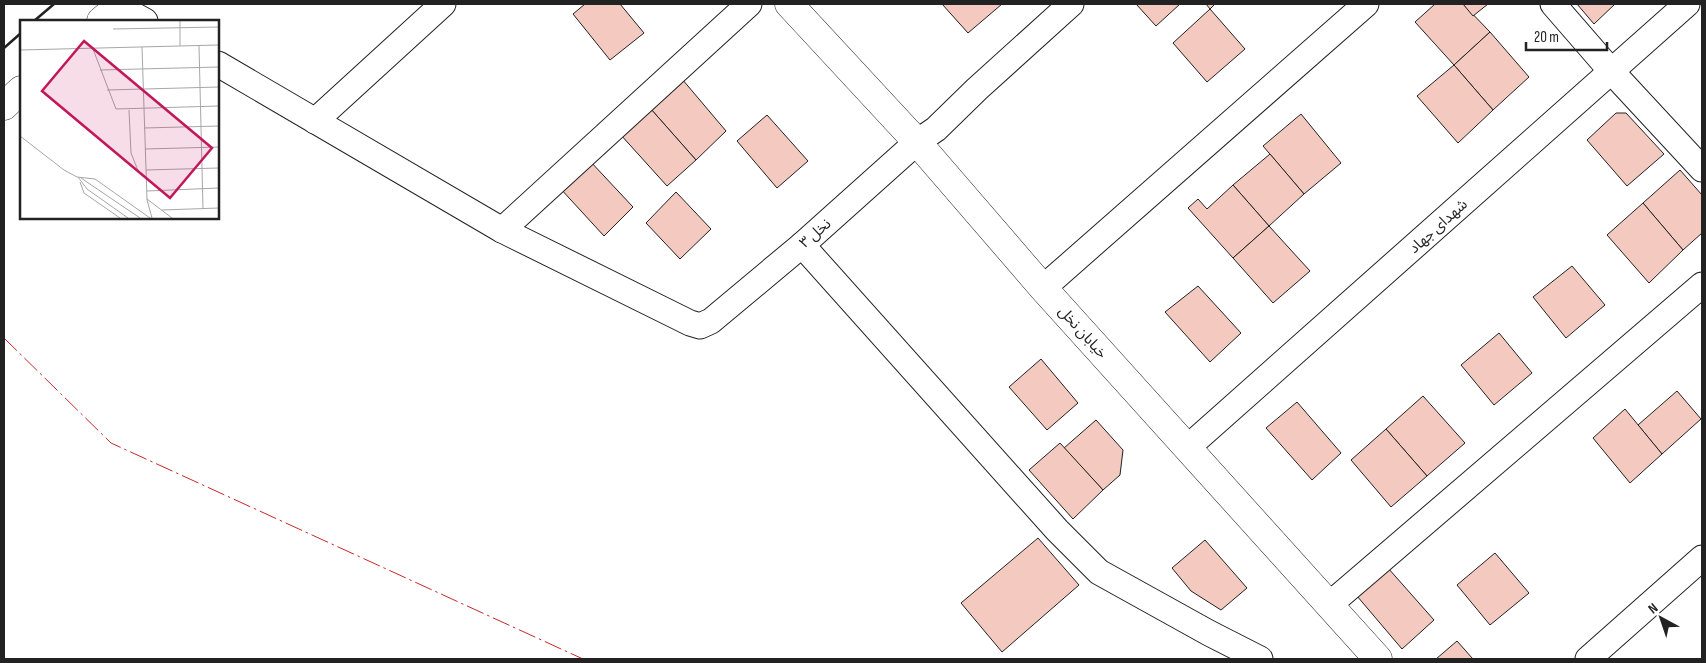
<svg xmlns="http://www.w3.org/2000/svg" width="1706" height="663" viewBox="0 0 1706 663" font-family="'Sofia Sans Condensed','Noto Sans Arabic',sans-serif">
  <rect width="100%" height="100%" fill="#fff"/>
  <g fill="#f3c9c0" stroke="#222">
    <path d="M585 4H620L644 33 610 60 573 14Z"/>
    <path d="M942 4H1002L968 33Z"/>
    <path d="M1136 4H1180L1156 26Z"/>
    <path d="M1206 4H1215L1210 9Z"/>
    <path d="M1435 4H1463L1490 32 1454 65 1415 22Z"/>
    <path d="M1463 4H1488L1473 16Z"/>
    <path d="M1577 4H1615L1594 24Z"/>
    <path d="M1210 9 1245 49 1207 82 1173 43Z"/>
    <path d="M1490 32 1529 77 1493 110 1454 65Z"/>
    <path d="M1454 65 1493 110 1458 143 1417 96Z"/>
    <path d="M682 79 726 131 696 160 650 108Z"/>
    <path d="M650 108 696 160 667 186 620 134Z"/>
    <path d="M1616 113H1626L1664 154 1627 186 1587 140Z"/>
    <path d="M1301 114 1341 163 1304 194 1263 146Z"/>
    <path d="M767 115 808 161 777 188 737 141Z"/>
    <path d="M1270 154 1304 194 1269 226 1233 185Z"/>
    <path d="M589 160 633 207 604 236 559 187Z"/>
    <path d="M1680 170 1702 195V233L1683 250 1643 203Z"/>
    <path d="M1233 185 1269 226 1233 258 1188 208 1198 199 1207 209Z"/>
    <path d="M676 192 711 229 680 259 646 223Z"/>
    <path d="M1643 203 1683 250 1649 283 1607 235Z"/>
    <path d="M1269 226 1310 271 1273 303 1233 258Z"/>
    <path d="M1572 266 1605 305 1566 338 1533 297Z"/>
    <path d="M1198 286 1241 333 1210 362 1165 312Z"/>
    <path d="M1499 333 1532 373 1494 405 1461 365Z"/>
    <path d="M1041 359 1078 403 1047 430 1009 387Z"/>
    <path d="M1677 391 1701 419 1662 454 1638 425Z"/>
    <path d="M1423 396 1465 443 1427 476 1386 429Z"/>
    <path d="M1297 402 1341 453 1312 480 1266 428Z"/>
    <path d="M1625 409 1662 454 1630 483 1593 438Z"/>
    <path d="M1096 420 1123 450 1120 475 1103 490 1064 448Z"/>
    <path d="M1386 429 1427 476 1391 507 1351 460Z"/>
    <path d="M1060 443 1103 490 1073 519 1029 470Z"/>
    <path d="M1038 538 1079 585 1002 652 961 603Z"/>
    <path d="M1205 540 1247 588 1221 610 1191 591 1172 568Z"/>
    <path d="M1495 553 1529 593 1490 625 1457 585Z"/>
    <path d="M1388 568 1434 620 1402 649 1357 596Z"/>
    <path d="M1457 641 1473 659H1436Z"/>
  </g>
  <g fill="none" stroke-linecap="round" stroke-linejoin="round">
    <defs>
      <g id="street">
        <path d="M1553 4 1612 72 1702 169"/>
        <path d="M118 6 145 21"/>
        <path d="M218 64 502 230 690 323 700 326 711 321 802 245 917 142 936 129 977 89 1071 4"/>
        <path d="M315 121 443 4"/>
        <path d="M502 230 749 4"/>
        <path d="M802 245 1057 530 1099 572 1209 633 1260 659"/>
        <path d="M1043 288 1366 4"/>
        <path d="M1187 448 1687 4"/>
        <path d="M1329 605 1702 285"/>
        <path d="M1588 659 1702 558"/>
      </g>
      <g id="secondary">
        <path d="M789 4 917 142 1043 288 1378 659"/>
        <path d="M101 21 121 4"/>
        <path d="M4 106 21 90"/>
      </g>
    </defs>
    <use href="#street" stroke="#222" stroke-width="27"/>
    <use href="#secondary" stroke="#222" stroke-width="29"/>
    <use href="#street" stroke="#fff" stroke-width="25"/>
    <use href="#secondary" stroke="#fff" stroke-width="28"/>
    <g stroke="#222" stroke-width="2.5">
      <path d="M34 21 54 4"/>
      <path d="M4 48 21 33"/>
    </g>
    <path stroke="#c62828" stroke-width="1" stroke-dasharray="18 4 2.5 4" stroke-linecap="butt" d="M4 338 111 443 583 659"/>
  </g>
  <g text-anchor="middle" stroke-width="4" stroke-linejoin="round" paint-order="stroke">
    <g font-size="15" fill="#222" stroke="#fff">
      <text transform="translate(1438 226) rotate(-42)" y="5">شهدای جهاد</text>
      <text transform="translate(815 233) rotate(-41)" y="5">نخل ۳</text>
      <text transform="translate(1083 332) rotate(48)" y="5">خیابان نخل</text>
    </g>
  </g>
  <g transform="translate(20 20)">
    <rect width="199" height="199" fill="#fff"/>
    <path fill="none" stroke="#a7a7a7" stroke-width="1" d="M93 9 199 7M160 26V0M179 26 183 189M122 27 127 180 132 198M73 29 96 89 199 86M0 30 199 25M80 50 199 47M87 70 199 67M109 90 111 133 119 153 126 157M124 108 199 106M0 116 44 150 57 157 75 159 130 198M125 129 199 127M126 150 199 148M58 157 67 169 108 198M61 158 120 198M60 162 64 173 100 198M127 171 199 168M127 179 152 198M142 190 199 188"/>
    <path fill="#c2185b" fill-opacity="0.15" stroke="#c2185b" stroke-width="2.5" d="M64 21 192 128 150 178 22 71Z"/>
    <rect width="199" height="199" fill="none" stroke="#222" stroke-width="2.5"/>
  </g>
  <rect width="1706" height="663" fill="none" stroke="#222222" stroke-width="10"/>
  <g transform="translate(1661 618) rotate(320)" stroke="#ffffff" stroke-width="4" paint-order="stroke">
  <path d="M0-4L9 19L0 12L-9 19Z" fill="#222222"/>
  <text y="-8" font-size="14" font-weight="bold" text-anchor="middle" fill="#222222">N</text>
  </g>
  <path d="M1526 42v8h81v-8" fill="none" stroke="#222222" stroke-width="2.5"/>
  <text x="1534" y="42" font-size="15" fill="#222222" stroke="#ffffff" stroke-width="4" paint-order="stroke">20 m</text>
</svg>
